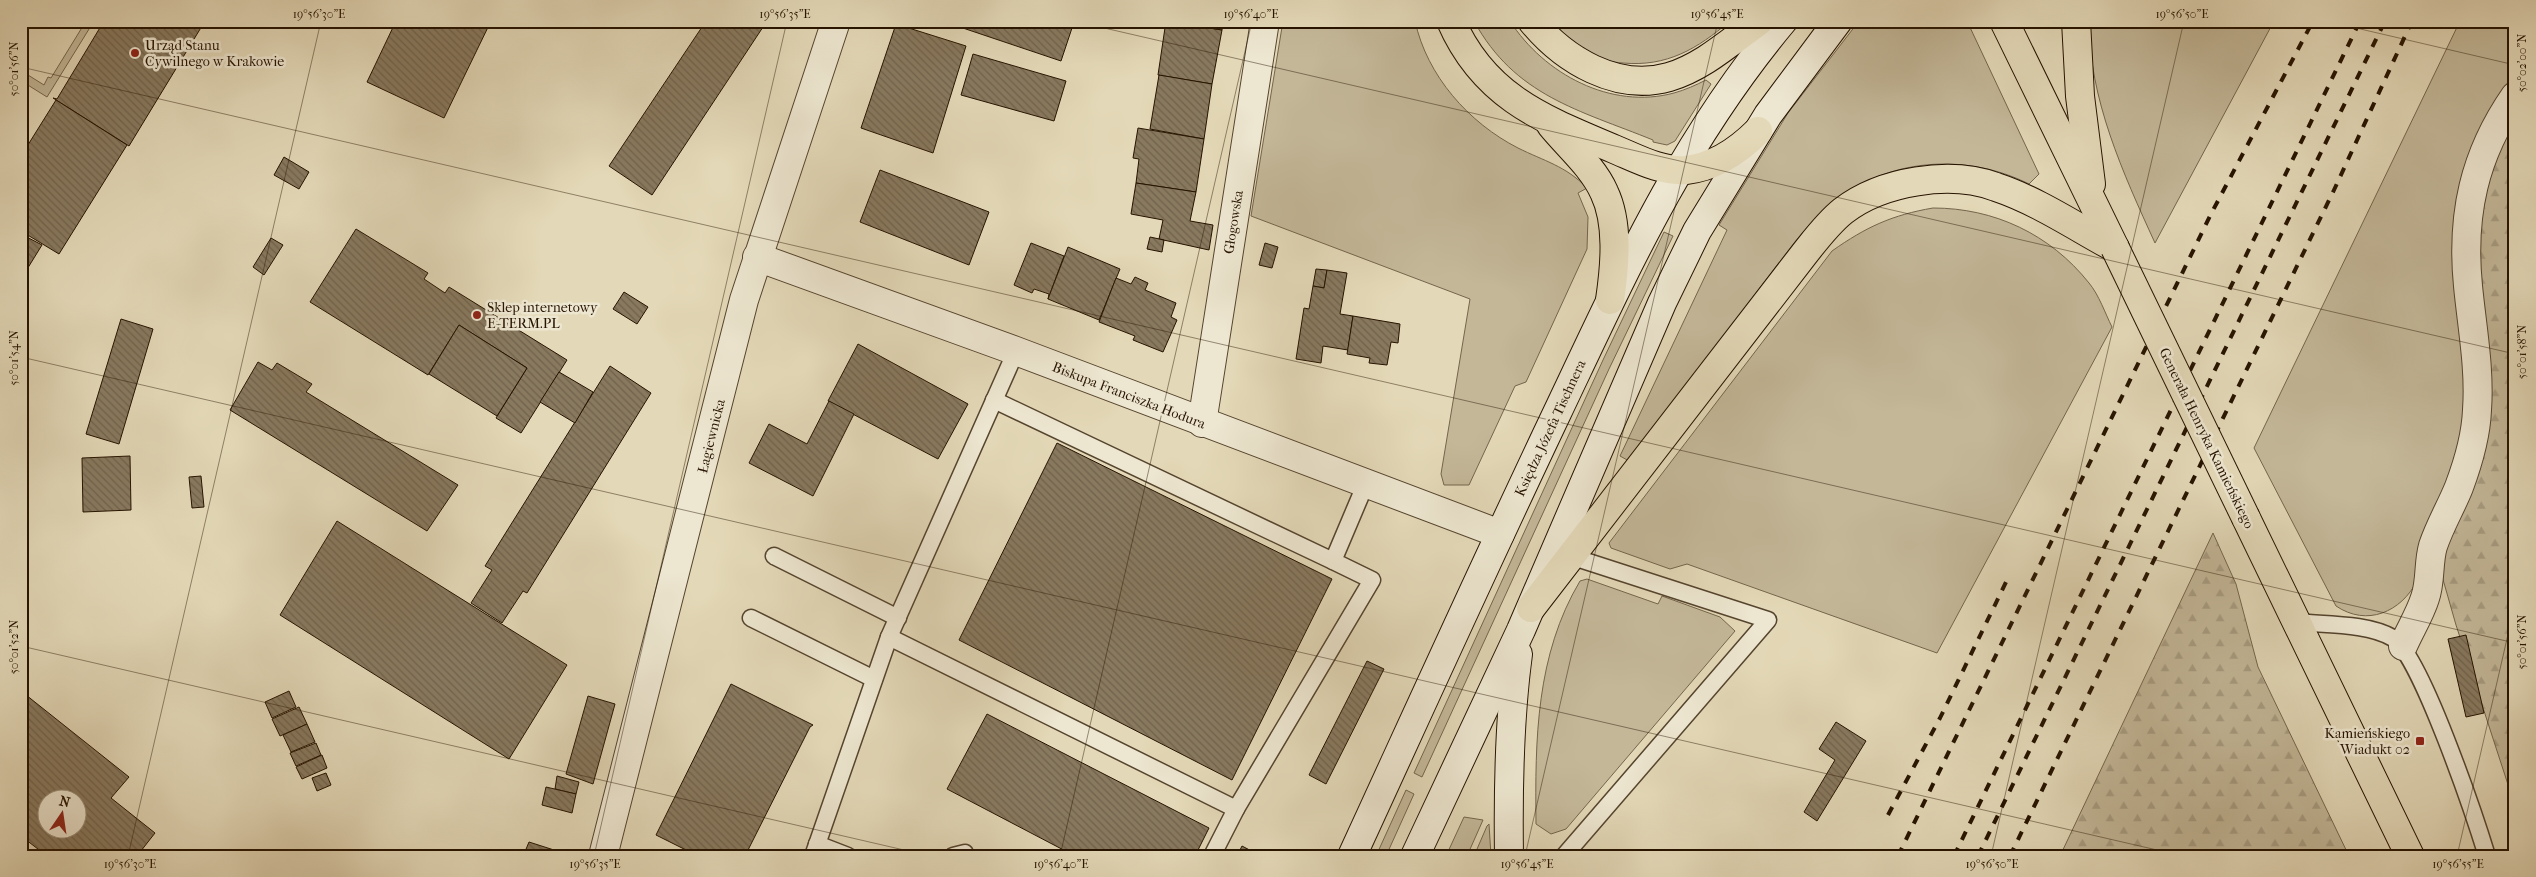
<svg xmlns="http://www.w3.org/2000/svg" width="2536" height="877" viewBox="0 0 2536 877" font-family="'IM FELL French Canon',serif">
  <defs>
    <pattern id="forest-firs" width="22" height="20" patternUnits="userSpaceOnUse" patternTransform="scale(1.25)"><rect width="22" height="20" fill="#c3b798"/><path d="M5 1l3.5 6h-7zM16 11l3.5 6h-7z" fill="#a79c81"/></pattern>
    <pattern id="building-back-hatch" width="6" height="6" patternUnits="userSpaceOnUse" patternTransform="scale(1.25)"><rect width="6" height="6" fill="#88795f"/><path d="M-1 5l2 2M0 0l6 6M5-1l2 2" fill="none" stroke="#6f624c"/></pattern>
  </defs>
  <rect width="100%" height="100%" fill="#e3d8b7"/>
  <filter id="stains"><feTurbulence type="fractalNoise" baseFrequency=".004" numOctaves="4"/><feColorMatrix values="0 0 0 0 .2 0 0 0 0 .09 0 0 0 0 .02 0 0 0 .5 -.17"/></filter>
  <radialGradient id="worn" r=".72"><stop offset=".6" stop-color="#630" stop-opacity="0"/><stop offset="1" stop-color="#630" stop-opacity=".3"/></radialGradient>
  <g fill="#c3b798" stroke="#74654c">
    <path d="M86 21H94L47 97 23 82 28 75 44 85 48 77 51 78Z"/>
    <path d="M1283 21H1415C1427 76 1469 123 1518 148 1544 161 1566 166 1587 188L1578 193 1588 217 1587 249 1526 382 1515 386 1469 485H1444L1441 474 1470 299 1251 216Z"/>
    <path d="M1474 21H1510C1544 74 1611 110 1674 93 1685 90 1696 85 1706 80L1711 84 1675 141 1667 145 1653 142V140C1579 110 1515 96 1474 21Z"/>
    <path d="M1547 21H1730C1697 49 1667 67 1623 63 1611 62 1596 60 1586 53 1572 44 1560 32 1547 21Z"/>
    <path d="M1859 21H1967L2039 174 2029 184C1965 152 1886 158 1830 205 1812 220 1798 238 1784 256L1629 461 1620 456 1727 230 1719 225 1788 113Z"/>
    <path d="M2089 21H2274L2155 243C2123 173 2089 99 2089 21Z"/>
    <path d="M2460 21H2515V81L2502 94 2469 410 2417 581C2401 612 2367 627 2336 606L2254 448Z"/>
    <path d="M1933 208C1994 208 2050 234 2089 283 2099 295 2105 313 2112 327L1937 653 1687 564 1670 569 1611 548 1609 543 1832 251C1866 227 1892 215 1933 208Z"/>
    <path d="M1664 232 1673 236 1609 369 1422 777 1414 773 1603 360Z"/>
    <path d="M1587 579 1658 604 1662 596 1720 617 1735 631 1566 829 1551 834 1536 824C1535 739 1536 655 1580 581Z"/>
    <path d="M1406 790 1414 794 1386 856H1376Z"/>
    <path d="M1464 817 1483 820 1467 856H1446Z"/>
    <path d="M1489 824 1491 856H1474L1487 826Z"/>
  </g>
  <g fill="url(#forest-firs)" stroke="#74654c">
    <path d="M2515 116V806L2456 625 2440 569 2465 491 2482 188Z"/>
    <path d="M2213 533 2236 584 2258 667 2349 856H2060Z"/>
  </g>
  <g fill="url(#building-back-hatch)" stroke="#261300" fill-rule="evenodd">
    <path d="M104 21H205L129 146 53 98 57 99Z"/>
    <path d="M396 21H491L444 118 367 82Z"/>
    <path d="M706 21H767L652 195 609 166Z"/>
    <path d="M942 21H1071L1074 22 1061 61Z"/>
    <path d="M1166 21 1222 30 1212 84 1158 75Z"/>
    <path d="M1169 21H1223L1222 30Z"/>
    <path d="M896 24 966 46 933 153 861 128Z"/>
    <path d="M973 54 1066 81 1054 121 961 95Z"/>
    <path d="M1159 75 1212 84 1204 139 1150 129Z"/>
    <path d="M56 100 127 145 59 254 21 231V156Z"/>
    <path d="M1138 128 1204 139 1196 192 1136 183 1139 159 1133 158Z"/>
    <path d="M284 157 309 172 299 189 274 175Z"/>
    <path d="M880 170 989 212 969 265 860 222Z"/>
    <path d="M1136 183 1196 192 1190 221 1213 225 1209 250 1159 239 1163 220 1131 214Z"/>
    <path d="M356 229 428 273 424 279 445 293 449 287 567 360 521 433 496 418 527 368 459 325 428 375 310 302Z"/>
    <path d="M21 234 42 245 21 279Z"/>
    <path d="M1150 237 1164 240 1162 252 1147 249Z"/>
    <path d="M271 238 283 245 264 275 253 267Z"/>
    <path d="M1031 243 1064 256 1048 299 1049 294 1034 289 1032 293 1014 285Z"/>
    <path d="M1265 243 1278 247 1272 268 1259 265Z"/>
    <path d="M1068 247 1120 269 1099 320 1048 299Z"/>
    <path d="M1316 269 1327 270 1324 288 1313 286Z"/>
    <path d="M1327 270 1347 273 1340 314 1353 316 1348 350 1323 346 1321 363 1296 359 1304 308 1309 309 1313 286 1324 288Z"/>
    <path d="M1135 277 1148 283 1145 290 1176 303 1171 317 1177 320 1163 352 1133 340 1135 336 1099 322 1116 278 1131 284Z"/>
    <path d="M624 292 648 307 637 324 613 309Z"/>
    <path d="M1353 316 1400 324 1398 343 1391 342 1387 365 1369 363 1370 358 1347 354Z"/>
    <path d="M121 319 153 329 119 444 86 434Z"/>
    <path d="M459 325 527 368 497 416 429 374Z"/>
    <path d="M858 344 968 404 938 459 828 401Z"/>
    <path d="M258 362 272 370 277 363 312 384 306 392 458 485 427 531 230 410Z"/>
    <path d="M610 366 651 393 527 593 523 591 502 623 471 603 492 570 485 566Z"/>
    <path d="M559 372 593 392 575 423 540 402Z"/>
    <path d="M829 401 854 414 813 496 749 463 769 424 807 444Z"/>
    <path d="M1057 443 1332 579 1232 780 959 640Z"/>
    <path d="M130 456 131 510 83 512 82 458Z"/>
    <path d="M201 476 204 507 192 508 189 477Z"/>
    <path d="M337 521 567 665 509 759 280 615Z"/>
    <path d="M2466 635 2484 713 2466 717 2448 639Z"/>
    <path d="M1367 661 1384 669 1326 784 1309 775Z"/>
    <path d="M731 684 813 725 810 727 745 856H698L656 835Z"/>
    <path d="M21 691 129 777 111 798 155 833 137 856H47L21 836ZM48 800H78V830H48Z"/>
    <path d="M289 691 296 707 272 718 265 702Z"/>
    <path d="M588 696 615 704 593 784 566 774Z"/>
    <path d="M299 707 307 724 280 736 272 719Z"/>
    <path d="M987 714 1209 828 1195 856H1075L947 789Z"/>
    <path d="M1836 722 1866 741 1817 821 1804 812 1835 760 1819 749Z"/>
    <path d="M307 724 315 742 291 752 283 735Z"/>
    <path d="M316 743 321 755 296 766 290 753Z"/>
    <path d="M322 755 327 768 302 779 296 767Z"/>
    <path d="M326 773 331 785 317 791 312 778Z"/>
    <path d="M557 776 579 782 576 794 555 789Z"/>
    <path d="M546 787 576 794 572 813 542 805Z"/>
    <path d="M529 842 554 850 552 856 524 854Z"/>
    <path d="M1242 846 1259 855V856H1237Z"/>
  </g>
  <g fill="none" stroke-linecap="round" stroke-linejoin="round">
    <defs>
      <g id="service">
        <path d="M994 400 1333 561"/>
        <path d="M774 556 898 618"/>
        <path d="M751 618 874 679"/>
        <path d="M2296 622C2325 625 2368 623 2393 638 2421 656 2475 817 2487 856"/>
        <path d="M889 637 1236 809 1212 856"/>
        <path d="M1236 809 1372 580 1333 561 1366 483"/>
        <path d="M817 844 848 856"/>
        <path d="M813 856 889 637 1016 351"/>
        <path d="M953 856 965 853 963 856"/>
        <path d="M1564 856 1768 620 1570 556"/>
      </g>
      <g id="minor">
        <path d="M757 257 1016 351 1500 534"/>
        <path d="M1202 423 1265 21"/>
        <path d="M2403 646C2410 630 2420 614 2425 598 2431 581 2428 563 2433 546 2440 525 2451 507 2459 487 2468 463 2476 436 2477 410 2480 369 2472 327 2468 286 2461 215 2474 155 2515 96"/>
        <path d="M603 856 744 300 836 21"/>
      </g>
      <g id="secondary">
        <path d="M1352 856C1420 708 1487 560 1557 413 1624 272 1681 143 1783 21"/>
        <path d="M1415 856 1521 630 1662 303 1697 231 1768 115 1838 21"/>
        <path d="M1509 856C1508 789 1509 720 1518 654"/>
      </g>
      <g id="primary">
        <path d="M1451 21C1484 97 1543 119 1614 149 1636 158 1661 172 1686 170 1714 167 1739 150 1758 131"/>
        <path d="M1532 21C1564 60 1617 92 1669 77 1703 67 1731 41 1759 21"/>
        <path d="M2004 21 2115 248"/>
        <path d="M2076 21 2080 96 2091 184"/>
        <path d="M1551 125C1568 146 1593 167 1604 192 1619 223 1615 266 1610 300"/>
        <path d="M2246 518 2410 856"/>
        <path d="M1531 608 1805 253C1817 238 1828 223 1843 211 1882 181 1950 170 1996 187 2038 201 2076 227 2115 248"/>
      </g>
    </defs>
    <use href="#service" stroke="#55442e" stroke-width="19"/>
    <use href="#minor" stroke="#55442e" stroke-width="30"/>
    <use href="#secondary" stroke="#261300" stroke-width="30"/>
    <use href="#primary" stroke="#261300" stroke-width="30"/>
    <use href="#service" stroke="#ede6d0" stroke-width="16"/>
    <use href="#minor" stroke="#ede6d0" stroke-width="28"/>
    <use href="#secondary" stroke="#ede6d0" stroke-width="28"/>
    <use href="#primary" stroke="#e3d8b7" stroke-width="28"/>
    <g stroke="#261300" stroke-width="4" stroke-dasharray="9 9" stroke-linecap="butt">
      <path d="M1888 815 1940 718 2009 576"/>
      <path d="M1898 856 2211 214 2313 21"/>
      <path d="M1954 856 2360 21"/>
      <path d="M1978 856 2385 21"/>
      <path d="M2010 856 2334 190 2412 21"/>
    </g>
    <defs>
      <path id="primary-bridge" d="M2115 248 2246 518"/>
    </defs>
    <use href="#primary-bridge" stroke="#261300" stroke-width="30" stroke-linecap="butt"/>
    <use href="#primary-bridge" stroke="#e3d8b7" stroke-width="28"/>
  </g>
  <path fill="none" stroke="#261300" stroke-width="1" stroke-opacity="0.45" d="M1074 21 2515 354M2326 21 2515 65M21 67 2515 643M21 357 2183 856M21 646 930 856M128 856 321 21M594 856 787 21M1060 856 1252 21M1525 856 1718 21M1991 856 2184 21M2457 856 2515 604"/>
  <g fill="#8f2418" stroke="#ede6d0" stroke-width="2">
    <circle cx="135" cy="53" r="5"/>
    <circle cx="477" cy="315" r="5"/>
    <rect x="2415" y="736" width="10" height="10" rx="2.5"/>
  </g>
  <g text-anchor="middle" stroke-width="5" stroke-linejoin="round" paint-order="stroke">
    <g font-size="14" fill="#261300" stroke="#ede6d0" text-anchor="start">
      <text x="145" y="50">Urząd Stanu<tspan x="145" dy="16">Cywilnego w Krakowie</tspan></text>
      <text x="487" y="312">Sklep internetowy<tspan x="487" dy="16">E-TERM.PL</tspan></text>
      <text x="2410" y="738" text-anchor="end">Kamieńskiego<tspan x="2410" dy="16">Wiadukt 02</tspan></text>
    </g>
    <g font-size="14" fill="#261300" stroke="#ede6d0">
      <text transform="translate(1233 222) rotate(-81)" y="5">Głogowska</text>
      <text transform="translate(1129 395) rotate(21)" y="5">Biskupa Franciszka Hodura</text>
      <text transform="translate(1550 428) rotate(-65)" y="5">Księdza Józefa Tischnera</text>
      <text transform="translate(711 436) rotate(-76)" y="5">Łagiewnicka</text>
      <text transform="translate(2207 438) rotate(64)" y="5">Generała Henryka Kamieńskiego</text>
    </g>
  </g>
  <rect width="2536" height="877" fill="none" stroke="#e3d8b7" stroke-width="55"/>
  <g transform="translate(62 814) rotate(13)"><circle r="24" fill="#ede6d0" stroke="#9d927d"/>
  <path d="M0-4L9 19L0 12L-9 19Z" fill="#8f2418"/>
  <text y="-8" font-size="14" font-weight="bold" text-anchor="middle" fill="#261300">N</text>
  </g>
  <rect x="28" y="28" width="2480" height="822" fill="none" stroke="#261300" stroke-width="2"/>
  <g font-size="12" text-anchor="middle" fill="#261300">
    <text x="319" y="18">19°56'30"E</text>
    <text x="785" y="18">19°56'35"E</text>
    <text x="1251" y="18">19°56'40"E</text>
    <text x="1717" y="18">19°56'45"E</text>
    <text x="2182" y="18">19°56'50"E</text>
    <text transform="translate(2522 63) rotate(-90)" y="4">50°02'00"N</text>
    <text transform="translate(14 69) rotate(-90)" y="4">50°01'56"N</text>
    <text transform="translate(2522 352) rotate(-90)" y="4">50°01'58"N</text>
    <text transform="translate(14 358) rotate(-90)" y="4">50°01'54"N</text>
    <text transform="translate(2522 642) rotate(-90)" y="4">50°01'56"N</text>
    <text transform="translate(14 647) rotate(-90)" y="4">50°01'52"N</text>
    <text x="130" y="868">19°56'30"E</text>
    <text x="595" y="868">19°56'35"E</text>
    <text x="1061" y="868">19°56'40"E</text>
    <text x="1527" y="868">19°56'45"E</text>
    <text x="1992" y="868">19°56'50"E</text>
    <text x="2458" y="868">19°56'55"E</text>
  </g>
  <rect width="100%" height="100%" filter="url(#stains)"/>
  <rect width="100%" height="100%" fill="url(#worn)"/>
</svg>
